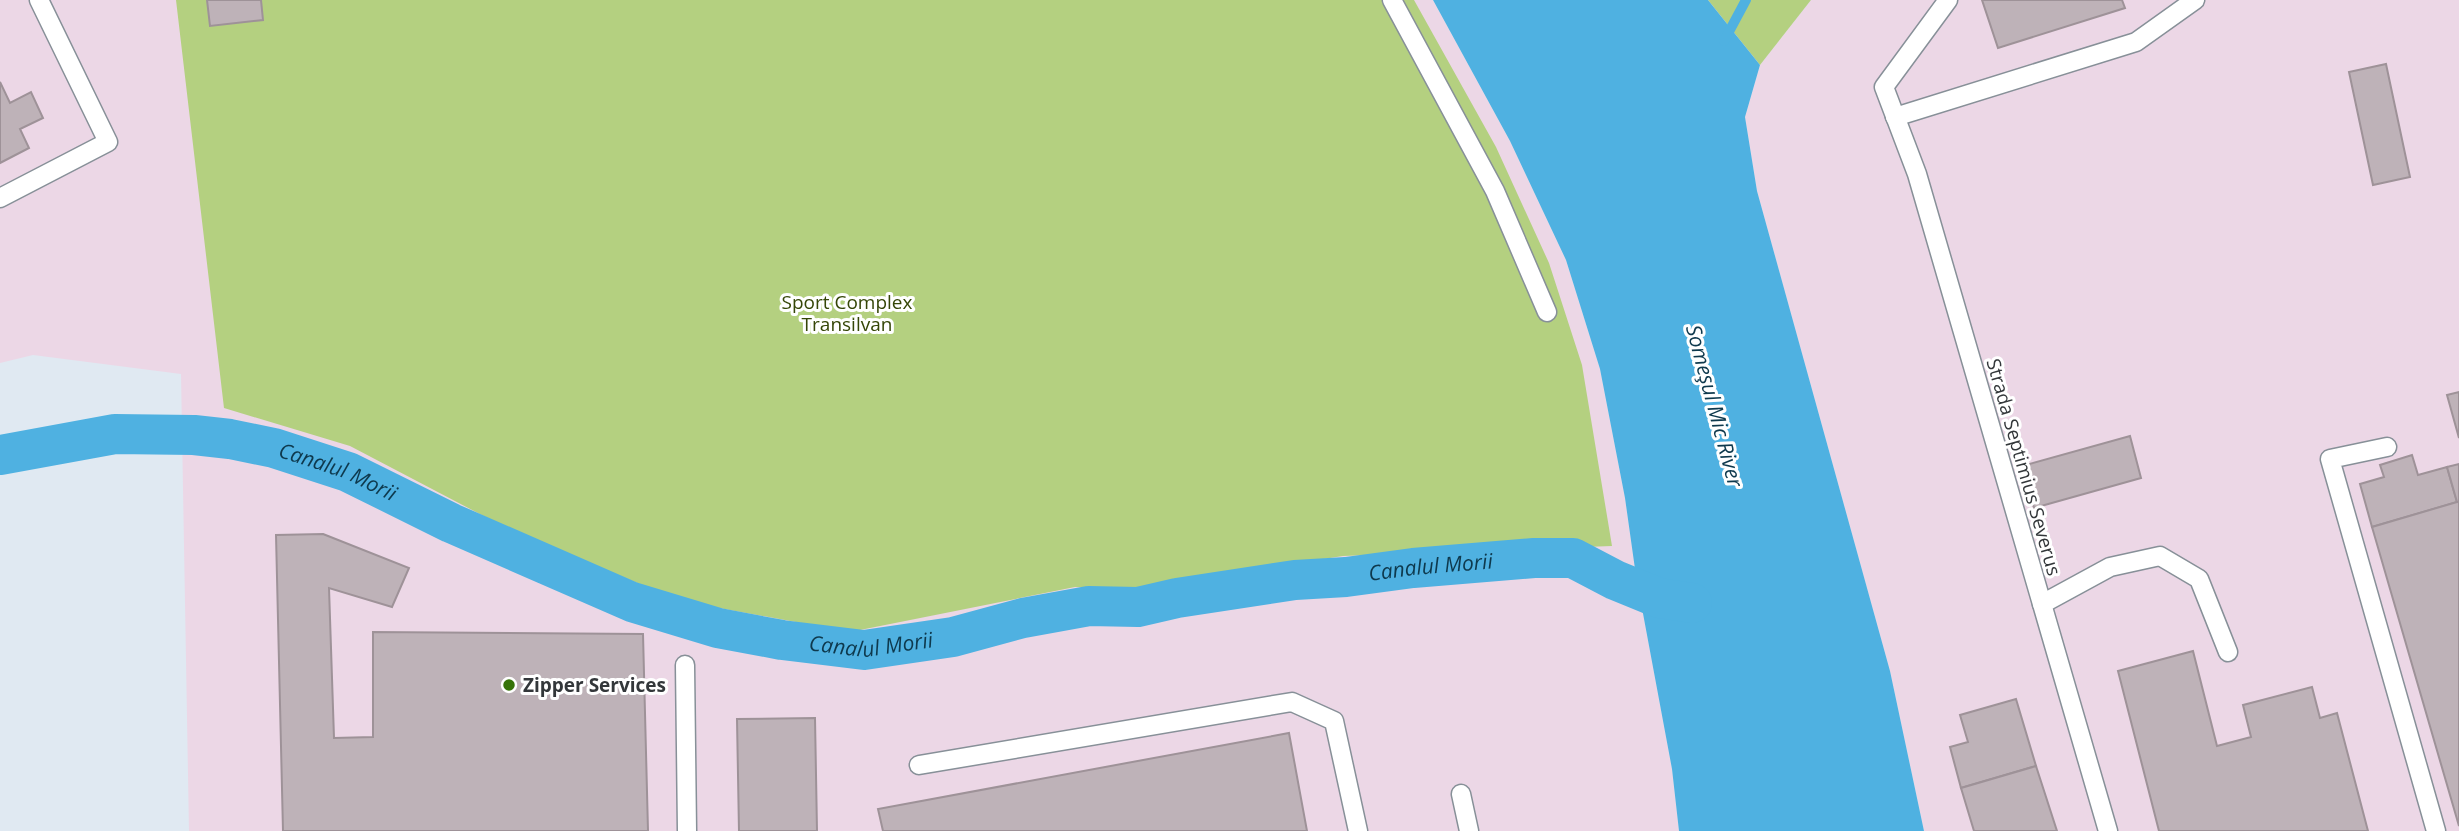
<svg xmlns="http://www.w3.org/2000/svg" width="2459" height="831" viewBox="0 0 2459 831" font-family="'Open Sans',sans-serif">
  <rect width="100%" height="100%" fill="#e0e9f2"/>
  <g fill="#ecd7e6">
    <path d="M0 0H1433L1510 141 1566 260 1600 369 1625 498 1636 576 1672 769 1679 831H189L181 374 33 355 0 363Z"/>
    <path d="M1811 0H2459V831H1924L1890 671 1757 191 1745 117 1760 65Z"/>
  </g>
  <g fill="#b4d080">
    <path d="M176 0H1414L1496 147 1549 263 1582 365 1612 546 1343 556 1131 589 1075 587 850 632 681 601 516 533 350 446 224 408Z"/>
    <path d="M1708 0H1811L1760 65Z"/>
  </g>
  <path fill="#4fb1e1" d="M1433 0H1708L1760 65 1745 117 1757 191 1890 671 1924 831H1679L1672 769 1636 576 1625 498 1600 369 1566 260 1510 141Z"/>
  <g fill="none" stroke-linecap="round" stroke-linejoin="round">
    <path stroke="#4fb1e1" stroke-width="10" d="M1724 41 1746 0"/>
    <path stroke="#4fb1e1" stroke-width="40" id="s1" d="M0 455 115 434 194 435 230 439 274 448 348 472 451 523 632 602 718 628 782 640 864 650 953 637 1023 618 1089 606 1138 607 1177 598 1295 580 1346 577 1413 568 1534 558H1573L1615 580 1659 598 1692 603"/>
  </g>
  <g fill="#beb2b8" stroke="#9e9298" stroke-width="2">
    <path d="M207 0H261L263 20 210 26Z"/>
    <path d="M1982 0H2122L2125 8 1998 48Z"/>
    <path d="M2386 64 2410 177 2373 185 2349 72Z"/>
    <path d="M0 82 10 103 31 92 43 118 20 129 29 148 0 163Z"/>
    <path d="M2459 392V438L2447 395Z"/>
    <path d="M2130 436 2141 478 2034 508 2022 466Z"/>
    <path d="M2412 455 2418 475 2447 467 2457 502 2372 527 2360 484 2384 477 2380 465Z"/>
    <path d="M2459 464V502H2457L2447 467Z"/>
    <path d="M2457 502H2459V826L2372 527Z"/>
    <path d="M323 534 409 568 392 607 329 588 334 738 373 737V632L643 634 648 831H283L276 535Z"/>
    <path d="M2193 651 2217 746 2251 737 2243 705 2312 687 2320 718 2337 713 2368 831H2159L2118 671Z"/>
    <path d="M2016 699 2036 766 1961 788 1950 747 1968 742 1960 715Z"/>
    <path d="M815 718 817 831H739L737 719Z"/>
    <path d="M1289 733 1307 831H883L878 809Z"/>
    <path d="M2036 766 2057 831H1974L1961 788Z"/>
  </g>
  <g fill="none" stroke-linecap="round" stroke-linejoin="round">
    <defs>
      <g id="service">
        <path d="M1392 0 1495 191 1547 312"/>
        <path d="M1948 0 1884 87 1917 174 2108 831"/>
        <path d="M1895 117 2136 42 2195 0"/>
        <path d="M0 198 108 142 39 0"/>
        <path d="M2387 447 2330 459 2436 831"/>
        <path d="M2042 604 2110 567 2160 556 2199 579 2228 652"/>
        <path d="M685 665 687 831"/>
        <path d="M919 765 1292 702 1334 721 1358 831"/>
        <path d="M1461 794 1469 831"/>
      </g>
    </defs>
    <use href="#service" stroke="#879098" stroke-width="21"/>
    <use href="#service" stroke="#fff" stroke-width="18"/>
  </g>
  <circle fill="#367308" stroke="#fff" stroke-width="2.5" cx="509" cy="685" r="7"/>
  <g text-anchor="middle" stroke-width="6" stroke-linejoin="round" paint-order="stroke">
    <g font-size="19" fill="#354607" stroke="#fff">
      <text x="847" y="309">Sport Complex<tspan x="847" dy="22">Transilvan</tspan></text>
    </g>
    <g font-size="19" fill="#33373a" stroke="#fff">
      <text transform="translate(2024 467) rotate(74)" y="7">Strada Septimius Severus</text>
    </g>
    <g font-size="19" font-weight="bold" fill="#33373a" stroke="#fff" text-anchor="start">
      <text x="523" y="692">Zipper Services</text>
    </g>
    <g font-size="21" font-style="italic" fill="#0e394d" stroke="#fff">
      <text transform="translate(1714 406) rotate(75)" y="7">Someşul Mic River</text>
      <text dy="7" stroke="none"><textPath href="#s1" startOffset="345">Canalul Morii</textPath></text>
      <text dy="7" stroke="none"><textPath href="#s1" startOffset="1479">Canalul Morii</textPath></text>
      <text dy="7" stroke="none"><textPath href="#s1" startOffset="912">Canalul Morii</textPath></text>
    </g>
  </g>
</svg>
